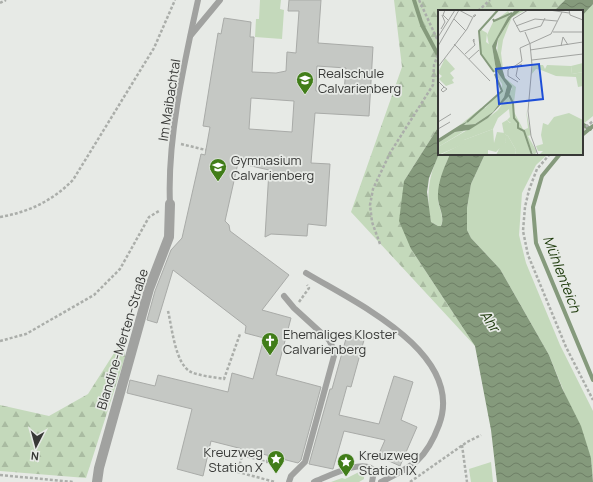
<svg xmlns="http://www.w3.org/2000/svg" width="593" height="482" viewBox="0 0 593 482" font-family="Manrope,sans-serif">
  <defs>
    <pattern id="forest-firs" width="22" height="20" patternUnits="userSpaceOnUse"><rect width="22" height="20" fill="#c4d9bb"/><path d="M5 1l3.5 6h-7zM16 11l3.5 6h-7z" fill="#a9bba1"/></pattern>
    <pattern id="water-waves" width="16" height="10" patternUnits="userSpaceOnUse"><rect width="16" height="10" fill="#859a7c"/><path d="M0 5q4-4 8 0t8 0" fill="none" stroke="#6e7f66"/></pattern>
  </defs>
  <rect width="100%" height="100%" fill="#e7eae6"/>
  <g fill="#c4d9bb">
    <path d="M260 0H281L280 9 284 10 282 39 255 37 256 19H259Z"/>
    <path d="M593 4V116L582 125V16Z"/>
    <path d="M439 154H450C444 167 439 183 438 198 438 207 445 217 441 226H438L431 222C426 197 428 177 439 154Z"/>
    <path d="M485 154H548L536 165 522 193 519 235 526 263 560 345 593 411V482L591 458 549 355 500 269 471 238 467 230V208L471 184Z"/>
    <path d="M491 462 493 482H471L469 469Z"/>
    <path d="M359 472 364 473V479L359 482H331L342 478 345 479Z"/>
  </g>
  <g fill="url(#forest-firs)">
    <path d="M394 0H565L554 11H439V126L404 181 411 249 475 346 351 212 402 67Z"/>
    <path d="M123 339 125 357 86 478 0 471V405L49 416 88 394Z"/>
  </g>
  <g fill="url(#water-waves)">
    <path d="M565 0H593V4L582 16V11H554Z"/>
    <path d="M439 126V154L429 178 427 192 431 222 438 226H441C445 217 439 208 438 199 437 183 444 168 450 154H485L471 184 467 208V230L471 238 500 269 549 355 562 388 581 426 591 458 593 482H497L491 430 475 346 411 249 399 221 404 181Z"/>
  </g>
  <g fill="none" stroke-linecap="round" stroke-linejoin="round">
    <g stroke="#859a7c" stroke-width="4">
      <path d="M414 0 422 25 439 57"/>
      <path d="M582 124 590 129"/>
      <path d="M582 135 593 126"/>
      <path d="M560 154 542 176 533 207 536 243 593 380"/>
    </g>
  </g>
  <g fill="#c5c8c4" stroke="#a9aba8" fill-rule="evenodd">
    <path d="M289 0H321L318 43 373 47 369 116 315 113 311 163 330 164 326 226 308 224 307 236 271 234 265 237 269 170 238 163 225 221 229 225 230 231 289 275 262 310 291 318 276 375 321 387 301 460 298 463 211 441 203 476 177 469 192 409 127 393 130 380 155 386 158 375 228 392 232 373 253 379 264 338 245 333 246 326 173 270 157 323 147 320 155 291 171 250 182 238 201 154 205 155 210 127 203 126 218 33 221 34 224 18 251 22 250 37H254L252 72 276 73 286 71 287 52 296 53 299 11H288ZM317 66 346 68 344 92 316 91ZM251 98 294 101 292 132 249 129Z"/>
    <path d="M347 335 364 340 351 387 347 386 339 415 379 424 394 376 413 382 401 420 417 427 400 466 378 456 385 440 344 431 333 469 309 464 330 389H332Z"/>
  </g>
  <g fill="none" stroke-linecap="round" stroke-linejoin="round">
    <g stroke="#abaeaa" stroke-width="2.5" stroke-dasharray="3 2" stroke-linecap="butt">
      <path d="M419 0 439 43"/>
      <path d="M0 3 6 0"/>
      <path d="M478 11 490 0"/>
      <path d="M582 130 593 121"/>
      <path d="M181 144 206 150"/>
      <path d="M550 154 537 169 529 190 525 207 523 231 528 255 566 347 593 400"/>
      <path d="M0 217C29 212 52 201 73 180L154 48 175 0"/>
      <path d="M380 244 372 222 370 205 373 189 390 153 433 85 434 65 439 52"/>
      <path d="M299 302 309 288 307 285"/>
      <path d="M168 311C172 327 175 364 191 372 200 376 214 377 224 379L240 334"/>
      <path d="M0 341 26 334 94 295 120 269 149 217 159 211"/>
      <path d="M462 445 467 482"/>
      <path d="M269 455 267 462 242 455 238 472 275 482"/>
      <path d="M0 475 74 482"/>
      <path d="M410 482 467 442 481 435"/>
    </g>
    <g stroke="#a1a2a0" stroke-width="6">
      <path d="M191 35 220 0"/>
      <path d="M170 204C167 139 184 64 198 0"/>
      <path d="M306 273C354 302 466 353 439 425 426 460 413 466 381 482"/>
      <path d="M284 296 294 308 329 340 332 346 334 356 305 462 291 476 289 482"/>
      <path d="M314 482C327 477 365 457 374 471L372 482"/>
    </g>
    <path stroke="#a1a2a0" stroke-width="10" d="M97 482 99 468 149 289 169 237 170 204"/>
  </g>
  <defs>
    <symbol id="school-pin" viewBox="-11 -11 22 30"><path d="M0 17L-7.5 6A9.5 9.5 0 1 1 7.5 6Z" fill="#417d19" stroke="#e7eae6"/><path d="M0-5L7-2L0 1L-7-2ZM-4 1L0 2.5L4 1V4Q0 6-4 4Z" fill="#fff"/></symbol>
    <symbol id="church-pin" viewBox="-11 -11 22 30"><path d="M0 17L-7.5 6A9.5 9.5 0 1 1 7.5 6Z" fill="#417d19" stroke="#e7eae6"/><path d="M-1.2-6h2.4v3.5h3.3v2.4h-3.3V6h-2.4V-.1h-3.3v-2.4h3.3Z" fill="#fff"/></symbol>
    <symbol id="sight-pin" viewBox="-11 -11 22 30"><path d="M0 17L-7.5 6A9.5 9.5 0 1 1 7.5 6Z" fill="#417d19" stroke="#e7eae6"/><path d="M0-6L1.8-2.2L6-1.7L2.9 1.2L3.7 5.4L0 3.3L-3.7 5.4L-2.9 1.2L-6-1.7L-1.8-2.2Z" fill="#fff"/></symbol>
  </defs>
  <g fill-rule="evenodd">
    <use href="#school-pin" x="295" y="70" width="20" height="27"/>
    <use href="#school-pin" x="208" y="157" width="20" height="27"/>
    <use href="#church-pin" x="260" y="331" width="20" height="27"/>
    <use href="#sight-pin" x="266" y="449" width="20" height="27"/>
    <use href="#sight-pin" x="336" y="452" width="20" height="27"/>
  </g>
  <g text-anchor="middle" stroke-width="3.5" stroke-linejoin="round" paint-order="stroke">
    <g font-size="13" fill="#373836" stroke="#e7eae6" text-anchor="start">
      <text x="318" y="78">Realschule<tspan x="318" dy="15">Calvarienberg</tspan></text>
      <text x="231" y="165">Gymnasium<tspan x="231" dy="15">Calvarienberg</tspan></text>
      <text x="283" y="339">Ehemaliges Kloster<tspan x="283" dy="15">Calvarienberg</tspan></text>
      <text x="263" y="457" text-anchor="end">Kreuzweg<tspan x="263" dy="15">Station X</tspan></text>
      <text x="359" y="460">Kreuzweg<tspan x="359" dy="15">Station IX</tspan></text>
    </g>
    <g font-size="13" fill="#373836" stroke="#e7eae6">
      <text transform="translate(169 100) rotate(-81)" y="5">Im Maibachtal</text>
      <text transform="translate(122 339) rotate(-73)" y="5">Blandine-Merten-Straße</text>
    </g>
    <g font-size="14" font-style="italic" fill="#1b3809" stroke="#e7eae6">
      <text transform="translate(562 274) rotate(69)" y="5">Mühlenteich</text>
      <text transform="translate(490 321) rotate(56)" y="5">Ahr</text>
    </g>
  </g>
  <g transform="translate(438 10)">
    <rect width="145" height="145" fill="#e7eae6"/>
    <path d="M83 0H88L74 7 65 30 63 43 65 59 59 45 60 29 75 5ZM70 1 72 4 54 36 58 60 69 76 66 87 55 102 37 114 26 115 29 111 22 115 43 98H47L64 81V74L56 61 49 25 55 12ZM7 48 17 59 12 63 16 68 14 70 16 73 8 76 1 69 4 66 0 63ZM88 100 93 125 90 126 99 142 96 145 83 121 90 118ZM55 119 56 133 59 122 67 123 68 132 58 142 50 140V145H2L26 133V130ZM26 121 20 125 0 137V133L17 122Z" fill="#c4d9bb"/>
    <path d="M95 55H105L107 59 109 55 133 56 134 64 145 62V76L140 77 138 67 118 66 103 60 98 59 93 65ZM67 68 78 77 75 100 85 119 83 121 69 110 72 107 71 99 60 108 55 119 26 130V134L0 145V137L50 108 60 100 74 79ZM131 103 145 110V145H101L105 141H100L98 136 105 134 103 125 105 113 110 115 116 107ZM66 124 70 126 78 140 77 145H58L63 135 68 132Z" fill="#c4d9bb"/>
    <path d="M42 19 49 23 48 32 52 35 56 61 43 44ZM145 53V62L134 64 133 56ZM69 110 72 113 78 112 88 129 93 145H77L78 140 70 126 66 124 64 113Z" fill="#c4d9bb"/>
    <path d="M77 0H83L73 8 60 29 58 38 67 68 74 76 71 86 50 108 31 120 17 122 0 133V129L22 115 30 111 26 115 37 114 55 102 66 87 69 76 58 60 54 36 70 7Z" fill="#859a7c"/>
    <path fill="none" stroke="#859a7c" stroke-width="2" d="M55 9 56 11 74 3M56 62 43 44 41 21 60 0M71 85 75 93 76 108 80 113V118L86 121 94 145M29 112 64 81 57 64"/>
    <path fill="none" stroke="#a1a3a0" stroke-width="1" d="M7 0 5 5 10 10M90 0 75 9 82 22 103 16 107 8M111 0 131 3M131 0 132 5 145 10M16 9 28 21M78 16 97 9 119 11M3 19 7 12 4 5M87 22 92 34 94 55 90 101 93 126 100 145M115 22H145M0 27 17 0M16 34 52 71M0 36 21 0 34 7M123 36 125 27 130 35M92 40 145 32M27 44 37 35 35 30 36 29V32M31 49 41 40M94 50 145 44M84 54 74 58 84 51 82 38 113 24 124 2M74 56 70 60V66L80 72M80 56 78 66 82 70M0 57 29 19 36 5H38L36 7M0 71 6 77 9 79 5 82 3 80 6 77M0 112 13 104M0 119 12 112"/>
    <path fill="#1d4ed8" fill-opacity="0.15" stroke="#1d4ed8" stroke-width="2" d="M101 54 105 89 61 94 58 59Z"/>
    <rect width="145" height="145" fill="none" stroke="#373836" stroke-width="2"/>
  </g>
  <g transform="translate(36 446) rotate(186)" stroke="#e7eae6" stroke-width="3" paint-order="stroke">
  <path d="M0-3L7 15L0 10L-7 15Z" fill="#373836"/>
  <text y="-6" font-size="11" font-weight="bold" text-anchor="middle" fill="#373836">N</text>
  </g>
</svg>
